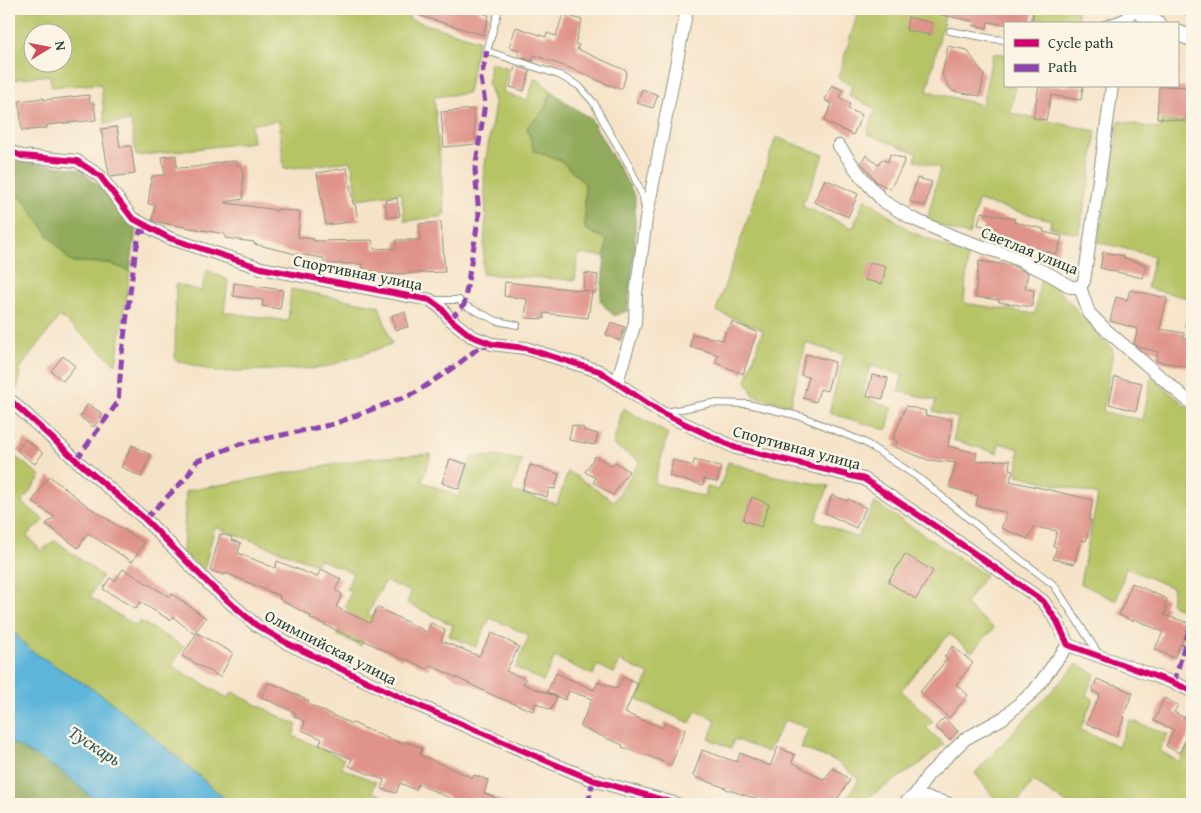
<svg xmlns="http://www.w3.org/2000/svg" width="1201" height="813" viewBox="0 0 1201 813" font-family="'Gentium Book Plus',serif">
  <rect width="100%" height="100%" fill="#fcf5e5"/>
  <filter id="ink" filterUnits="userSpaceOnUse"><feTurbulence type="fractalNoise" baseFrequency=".02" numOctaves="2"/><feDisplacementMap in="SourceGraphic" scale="10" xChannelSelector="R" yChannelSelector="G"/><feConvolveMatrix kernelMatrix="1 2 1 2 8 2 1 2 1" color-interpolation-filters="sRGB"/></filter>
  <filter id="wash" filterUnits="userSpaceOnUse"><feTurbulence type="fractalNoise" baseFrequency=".0096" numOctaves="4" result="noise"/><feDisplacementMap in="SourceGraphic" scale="20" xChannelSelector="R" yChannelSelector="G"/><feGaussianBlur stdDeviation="1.12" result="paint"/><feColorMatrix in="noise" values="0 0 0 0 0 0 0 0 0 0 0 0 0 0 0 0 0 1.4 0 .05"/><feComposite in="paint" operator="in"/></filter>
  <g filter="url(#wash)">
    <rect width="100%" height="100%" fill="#f5e3c8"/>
    <g fill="#b7c466" stroke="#6b804d" fill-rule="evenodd">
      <path d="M9 9H410L409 19 478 40 468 93 434 97 445 216 405 221 401 193 358 199 351 161 284 169 279 121 251 124 253 142 136 156 131 121 105 124 101 84 52 87 49 75 9 80ZM32 32H62V62H32Z"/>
      <path d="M859 9H956L954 17 945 15 927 91 982 105 993 53 1005 54V86H1016L1010 113 1096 131 1091 172 1079 234 1050 227 1051 220 978 201 969 235 951 230 927 221 940 168 915 160 917 153 867 134 876 109 849 96 852 85 838 78Z"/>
      <path d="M1037 9H1076L1079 24H1035Z"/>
      <path d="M490 62 508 68 503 92 527 101 535 77 552 91 544 110 527 127 534 151 560 160 585 184V229L607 240 605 256 578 254 575 280 482 274 486 219 484 171 495 104 488 84Z"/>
      <path d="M1162 120 1192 123V326L1186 325 1192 299 1147 288 1154 256 1098 242 1112 174 1119 121 1160 129Z"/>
      <path d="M776 137 824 155 802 206 853 228 865 198 912 232 968 257 964 303 1035 314 1040 280 1056 287 1113 350 1103 412 1143 420 1151 377 1192 411V601L1189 614 1171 604 1173 588 1126 568 1116 601 1080 583 1098 495 1017 475 1019 449 999 443 997 453 953 440 958 418 933 411 936 401 899 391 902 375 870 366 862 396 892 408 887 430 829 413 844 355 806 343 790 406 754 396 746 381 763 330 716 311Z"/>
      <path d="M9 190 23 198 49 236 71 262 108 263 130 271 116 364 60 316 21 367 17 390 9 393Z"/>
      <path d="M207 270 228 280 224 312 288 321 291 289 379 306 392 344 323 368 217 372 175 360 176 284 201 291Z"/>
      <path d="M623 408 668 434 654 483 704 497 707 487 719 490 728 462 775 476 829 486 815 520 857 538 875 503 985 575 965 605 994 628 972 652 949 634 901 690 933 721 926 728 944 744 921 763 858 804H844L859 779 836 761 801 748 808 728 785 720 768 752 734 739 731 748 709 739 716 720 696 711 690 723 638 700 649 674 620 661 614 673 597 665 593 675 555 657 543 681 516 668 529 635 490 618 476 647 449 636 453 625 407 603 411 592 385 581 368 614 375 618 361 646 337 635 349 609 345 607 351 592 347 589 353 573 319 559 316 564 215 527 204 570 183 553 186 491 370 458 431 454 422 481 458 497 471 458 496 456 522 460 511 491 557 504 568 471 614 501 640 461 613 445Z"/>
      <path d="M9 452 41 476 22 502 44 520 27 535 41 551 55 540 102 576 90 597 136 626 140 621 184 647 172 666 228 698 232 692 297 725 293 736 344 759 341 768 376 782 372 792 408 804H231L177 757 105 697 30 650 11 629 12 596 9 591Z"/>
      <path d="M1077 664 1095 674 1086 695 1093 699 1080 730 1118 746 1130 720 1168 734 1159 750 1179 762 1189 745 1192 747V804H1067L1033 781 1017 804H999L975 773Z"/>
    </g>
    <g fill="#91aa5b" stroke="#587448">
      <path d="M552 91 564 101 591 119 635 196V247L627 311 614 316 600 301 607 240 585 229V184L560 160 534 151 527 127 544 110Z"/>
      <path d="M9 160 78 169 100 186 128 223 136 230 130 271 108 263 71 262 49 236 23 198 9 190Z"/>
      <path d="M9 741 64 773 99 804H9Z"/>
    </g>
    <path fill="#5db5da" stroke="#3e7987" d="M9 591 12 596 11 629 30 650 105 697 177 757 231 804H99L64 773 9 741Z"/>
    <g id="blocks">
      <g fill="#df938a">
        <path d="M411 9H479L478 12 489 15 483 35 411 13Z"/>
        <path d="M941 9H1034L1031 24H1000L988 22 987 28 972 25 973 21 941 15Z"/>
        <path d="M563 14 582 20 575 44 579 45 577 49 627 71 622 89 609 85 580 72 534 55 532 61 518 56 520 50 509 47 516 27 546 37 547 33 556 36Z"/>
        <path d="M908 17 932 23 930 35 906 30Z"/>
        <path d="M948 46 967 50 984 75 980 96 952 91 942 75Z"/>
        <path d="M515 66 530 71 524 91 510 87Z"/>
        <path d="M832 85 843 90 840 98 850 103 848 109 862 115 853 135 824 121 832 104 825 100Z"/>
        <path d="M1039 86H1083L1081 100 1051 95 1046 120 1033 118Z"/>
        <path d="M1159 86 1189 87 1186 121 1157 118Z"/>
        <path d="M642 89 658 95 653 108 637 103Z"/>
        <path d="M89 95 90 103H94L96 120 47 125V128L22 131 19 101 44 98V100Z"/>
        <path d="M473 109 476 144 444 147 441 112Z"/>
        <path d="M117 127 120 147 131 146 135 174 111 177 109 174 101 129Z"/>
        <path d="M890 154 905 159 900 171 890 189 877 182 861 162 866 155 878 165 882 159 888 162Z"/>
        <path d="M176 155 177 168 196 167 223 162 236 161 237 165H242L243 178V199L226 202V203L270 209 277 211V209L300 212 298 237 314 239V241L372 240 374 249 396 248V240H420L419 224 441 222 445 272 363 275V264H324V258L296 254 254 244V242L225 238V234L157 222 152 220 155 205 148 204 152 176 165 175 162 157Z"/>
        <path d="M347 168 353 204H355L358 221 326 225 317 173Z"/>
        <path d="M917 178 932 182 925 206 910 202Z"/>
        <path d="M825 179 858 194 848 217 814 202Z"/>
        <path d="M397 198 400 216 387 217 385 200Z"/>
        <path d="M981 212 1015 219 1014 222 1044 229 1043 232 1062 236 1057 254 982 237 984 226 978 225Z"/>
        <path d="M1103 252 1124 256V258L1146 265 1143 278 1100 268Z"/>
        <path d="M979 261 1010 265 1028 273 1025 289 1034 290 1032 307 999 302V300L975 297Z"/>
        <path d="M870 262 886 266 882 284 865 280Z"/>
        <path d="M585 273 598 275 596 292H592L588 318 544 313V319L525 318 527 299 504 296 505 282 588 291 583 290Z"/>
        <path d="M234 283 283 290 280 309 262 306 263 300 233 296Z"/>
        <path d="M1130 290 1167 298 1160 329 1184 333V338L1192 340 1187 367 1156 361 1158 352 1139 347 1134 344 1138 329 1110 321 1116 297 1127 300Z"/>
        <path d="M405 312 408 327 395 330 392 315Z"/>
        <path d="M611 322 625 327 620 341 606 335Z"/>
        <path d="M732 322 757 332 743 374 716 363 718 355 704 350 690 347 692 334 723 340 727 328 729 329Z"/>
        <path d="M806 354 835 362 827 391 820 389 816 402 803 398 809 377 801 375Z"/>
        <path d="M63 356 75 366 63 381 51 371Z"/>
        <path d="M872 375 888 378 883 399 867 396Z"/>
        <path d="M1115 377 1142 383 1136 411 1109 404Z"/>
        <path d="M88 404 103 414 94 427 80 417Z"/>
        <path d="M906 406 926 411 925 415 952 420 948 446 977 453 975 461 1010 460 1009 469 1013 470 1010 481 1093 500 1089 520H1091L1086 541 1081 540 1074 564 1053 559 1057 547 1053 546 1057 531 1034 527 1028 539 1001 528 1007 513 976 505 978 496 949 487 956 463 928 460 895 447 897 441 893 439Z"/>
        <path d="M572 425 584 428 583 430 598 434 595 445 569 440Z"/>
        <path d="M25 439 43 453 35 464 17 451Z"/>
        <path d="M132 445 151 455 141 477 121 467Z"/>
        <path d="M595 456 612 466 615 462 629 471 613 495 593 482 596 478 585 472Z"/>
        <path d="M450 459 467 464 459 489 442 483Z"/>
        <path d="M673 460 693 466 694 460 721 467 717 482 704 479 703 485 669 476Z"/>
        <path d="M530 465 559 474 555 489 549 488 547 497 522 490Z"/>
        <path d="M49 476 89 507 144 543 132 562 88 533 78 548 46 524 55 517 32 502Z"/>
        <path d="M832 495 847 501 848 499 866 508 856 528 825 513Z"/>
        <path d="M752 497 769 504 761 527 743 520Z"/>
        <path d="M220 534 232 537 231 540 241 543 238 553 275 568 277 561 317 577 321 569 341 579 335 590 342 594 336 607 370 623 377 607 427 632 431 623 445 630 441 641 479 656 492 633 503 638 519 647 506 671 526 679 523 684 557 697 551 710 536 703 533 711 497 697 430 665 428 669 403 658 402 659 361 639 360 641 310 618 311 616 279 599 280 596 226 573 225 575 210 571Z"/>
        <path d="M905 554 933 571 916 599 888 582Z"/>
        <path d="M123 569 170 597 172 594 206 618 194 634 173 617 170 620 140 602 136 609 103 589 110 578 115 581Z"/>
        <path d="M1132 583 1167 599 1164 606 1167 608 1164 615 1189 623 1185 636 1174 658 1155 649 1163 632 1134 619 1133 621 1119 615Z"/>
        <path d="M197 633 233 653 220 677 182 656Z"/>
        <path d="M953 646 973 663 956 684 968 695 949 718 920 692 947 659 944 657Z"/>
        <path d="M556 673 594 690 598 682 617 689 623 677 638 684 625 713 663 728 665 722 685 730 671 765 644 754 643 755 622 747 623 745 580 727 592 699 569 691 565 700 547 692Z"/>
        <path d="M1097 679 1114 686V685L1133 693 1123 716 1125 717 1116 737 1086 723 1100 695 1092 691Z"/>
        <path d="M268 683 271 684V683L285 689 309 701 308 704 352 724 353 723 370 731 403 744 404 741 422 748 420 755 473 778 474 775 488 780 484 793 510 804H448L450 798 418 784 416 790 400 783 396 793 382 789 384 780 349 766 352 759 319 745 322 739 302 730 305 722 294 716 296 713 261 697Z"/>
        <path d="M1164 698 1178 705 1174 712 1192 722V729L1179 753 1166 746 1174 730 1154 721Z"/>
        <path d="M944 718 958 731 950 740 935 727Z"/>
        <path d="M778 747 795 755 792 762 824 780 833 768 850 780 834 804H772L726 789V788L693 776 702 750 737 762 740 753 770 766Z"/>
      </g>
    </g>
  </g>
  <g filter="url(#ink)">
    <use href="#blocks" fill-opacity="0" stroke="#8a907e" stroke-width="1"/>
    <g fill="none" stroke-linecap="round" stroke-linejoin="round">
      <defs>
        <g id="service">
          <path d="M499 9 487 51 559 75 579 86 594 103 607 128 629 165 643 197 644 205"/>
          <path d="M1105 24 1127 16"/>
          <path d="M950 31 994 39 1005 40"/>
          <path d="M434 300H459L464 305 497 321 517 325"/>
          <path d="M666 412 712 403 748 404 803 417 864 442 919 478 995 540 1054 585 1098 653"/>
        </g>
        <g id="minor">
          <path d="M1125 24 1128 16 1133 9"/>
          <path d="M839 146 860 175 883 201 911 218 957 238 1010 256 1051 275 1071 287H1080L1089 313 1105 329 1192 404"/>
          <path d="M9 151 22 156 77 161 100 176 132 218 169 238 261 268 430 300 441 308 450 319 471 336 492 344 525 348 599 371 662 413 736 448 864 479 935 526 1043 601 1057 621 1068 645 1174 683 1192 691"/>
          <path d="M1080 287 1084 281 1105 138 1112 86"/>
          <path d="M617 382 635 323 636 294 646 219 687 9"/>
          <path d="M9 399 76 460 145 519 211 586 256 625 287 643 408 701 554 764 593 780 677 804"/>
          <path d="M915 795 944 802 949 804"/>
          <path d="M904 804 915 795 928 775 965 739 1003 718 1034 691 1068 645"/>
        </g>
        <g id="tertiary">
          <path d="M1137 9 1148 18 1158 24"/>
          <path d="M1177 33 1192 38"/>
        </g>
      </defs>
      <use href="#service" stroke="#8a907e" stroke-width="8"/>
      <use href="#minor" stroke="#8a907e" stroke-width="14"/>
      <use href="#tertiary" stroke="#8a907e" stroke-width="18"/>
      <use href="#service" stroke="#fff" stroke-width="6"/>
      <use href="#minor" stroke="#fff" stroke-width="12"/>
      <use href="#tertiary" stroke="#fff" stroke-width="16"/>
      <g stroke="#8e44ad" stroke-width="5" stroke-dasharray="10 5" stroke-linecap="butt">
        <path d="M1177 9 1192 15"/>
        <path d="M450 319 464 305 479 215 475 170 485 103 481 78 487 51"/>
        <path d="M76 460 118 402 122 353 135 255 140 231 151 232"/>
        <path d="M145 519 186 478 197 461 240 444 334 424 415 393 457 365 477 349 491 344"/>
        <path d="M1174 683 1192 619"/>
        <path d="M588 804 593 780"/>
      </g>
      <defs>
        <g id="cycleway">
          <path d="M9 151 22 156 77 161 100 176 132 218 169 238 261 268 430 300 441 308 450 319 471 336 492 344 525 348 599 371 662 413 736 448 864 479 935 526 1043 601 1057 621 1068 645 1174 683 1192 691"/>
          <path d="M9 399 76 460 145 519 211 586 256 625 287 643 408 701 554 764 593 780 677 804"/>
        </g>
      </defs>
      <use href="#cycleway" stroke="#fcf5e5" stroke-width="9"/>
      <use href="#cycleway" stroke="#d6006c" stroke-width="6"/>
    </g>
  </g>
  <g text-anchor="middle" stroke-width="5" stroke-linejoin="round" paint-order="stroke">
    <g font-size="16" fill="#1f3d34" stroke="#fcf5e5">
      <text transform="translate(1030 250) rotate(22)" y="6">Светлая улица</text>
      <text transform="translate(358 272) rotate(11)" y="6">Спортивная улица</text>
      <text transform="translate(797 447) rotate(15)" y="6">Спортивная улица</text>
      <text transform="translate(331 647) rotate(27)" y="6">Олимпийская улица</text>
    </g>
    <g font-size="18" font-style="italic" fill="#2e5b5e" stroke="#fcf5e5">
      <text transform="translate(95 746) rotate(33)" y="6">Тускарь</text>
    </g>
  </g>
  <rect width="1201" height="813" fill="none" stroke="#fcf5e5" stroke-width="30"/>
  <rect x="1004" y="22" width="175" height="65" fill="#fcf5e5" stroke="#a4ab9e"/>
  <rect x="1014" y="39" width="25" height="8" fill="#d6006c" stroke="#a4ab9e"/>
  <text x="1048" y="48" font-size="15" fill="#1f3d34">Cycle path</text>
  <rect x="1014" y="64" width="25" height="8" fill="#8e44ad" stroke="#a4ab9e"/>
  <text x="1048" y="72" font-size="15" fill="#1f3d34">Path</text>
  <g transform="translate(48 48) rotate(80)"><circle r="24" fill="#fcf5e5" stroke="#a4ab9e"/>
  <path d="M0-4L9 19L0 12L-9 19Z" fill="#d1495b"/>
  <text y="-8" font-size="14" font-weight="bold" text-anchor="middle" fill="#1f3d34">N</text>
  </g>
</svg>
